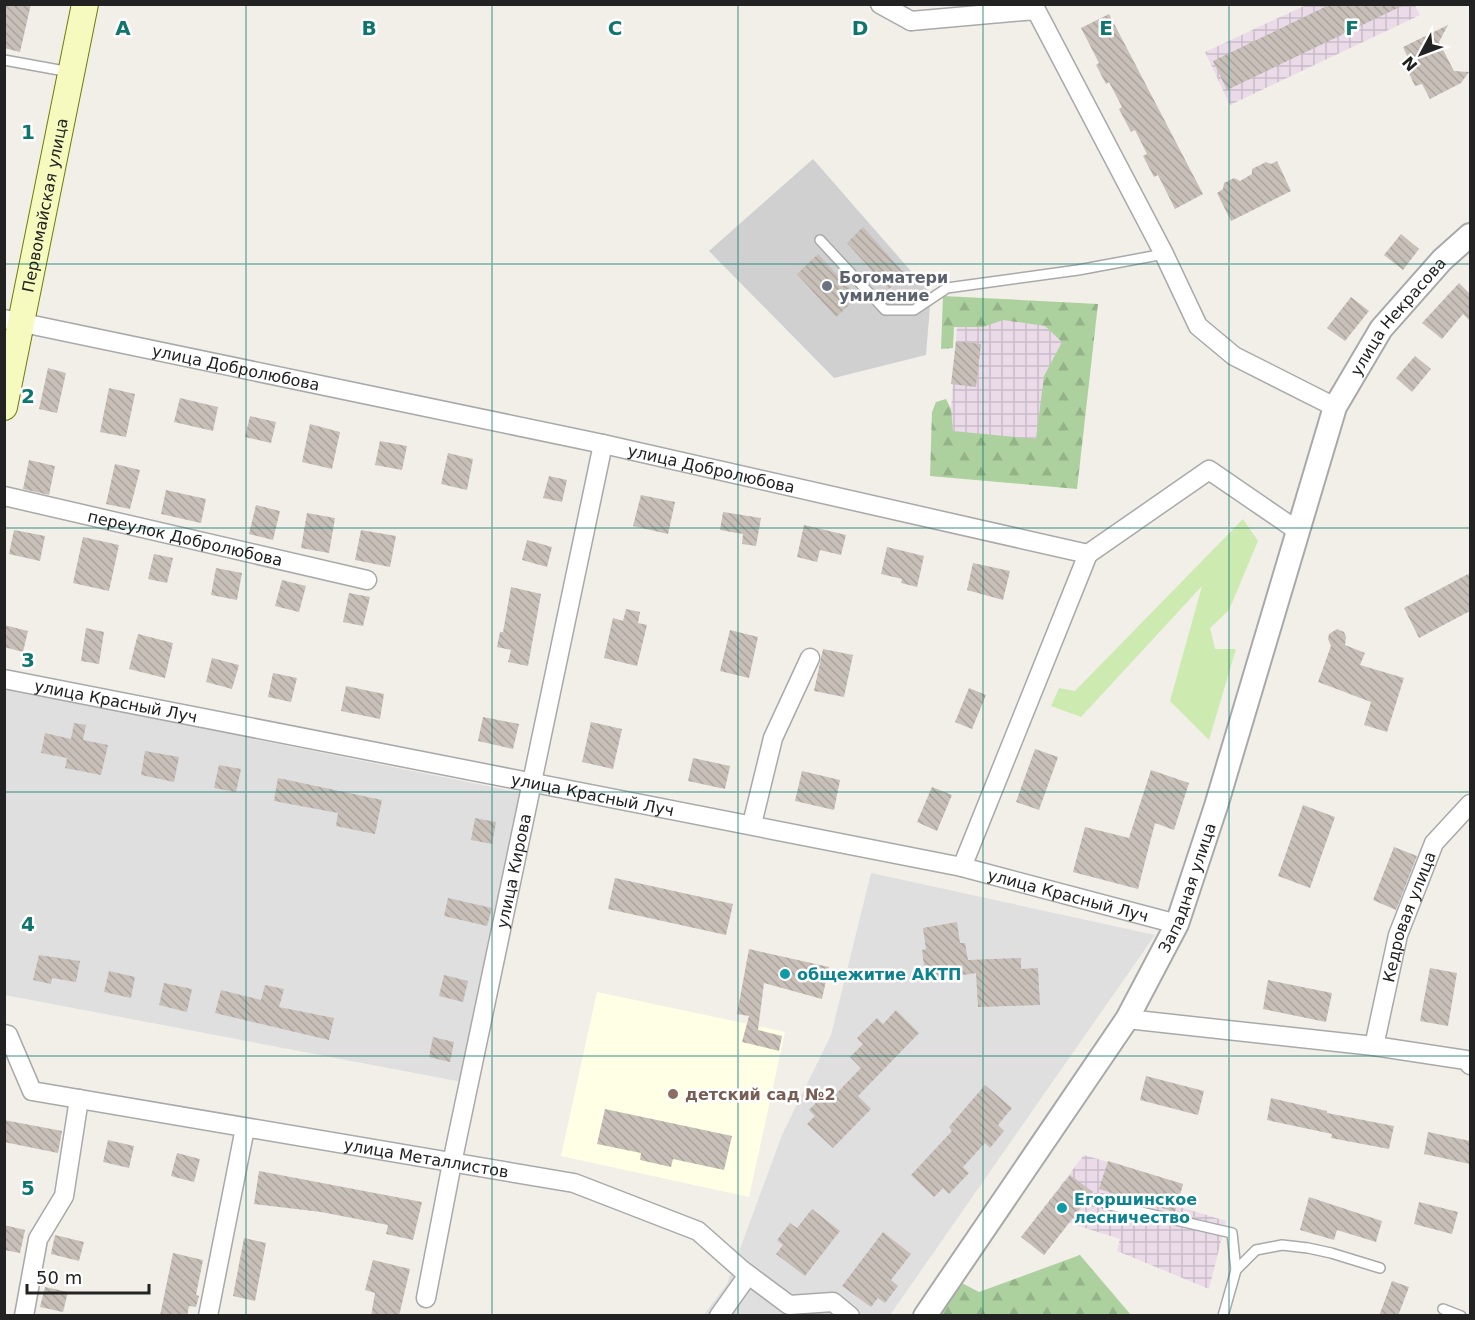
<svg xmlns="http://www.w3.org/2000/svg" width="1475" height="1320" viewBox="0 0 1475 1320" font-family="'DejaVu Sans',sans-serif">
  <defs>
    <pattern id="industrial-grid" width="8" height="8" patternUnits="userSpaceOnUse" patternTransform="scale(1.5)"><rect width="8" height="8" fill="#ebdbe8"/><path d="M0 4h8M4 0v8" fill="none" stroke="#c9bcc7"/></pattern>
    <pattern id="forest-firs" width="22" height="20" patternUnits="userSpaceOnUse" patternTransform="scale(1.5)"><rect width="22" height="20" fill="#add19e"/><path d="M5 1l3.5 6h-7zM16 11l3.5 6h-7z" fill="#95b388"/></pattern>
    <pattern id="building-back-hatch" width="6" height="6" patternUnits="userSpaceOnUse" patternTransform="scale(1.5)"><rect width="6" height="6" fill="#c7bfb8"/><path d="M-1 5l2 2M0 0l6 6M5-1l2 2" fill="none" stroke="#aba49e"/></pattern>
  </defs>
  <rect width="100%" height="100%" fill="#f2efe9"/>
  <g fill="#e0dfdf">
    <path d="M4 689 522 793 462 1082 5 995Z"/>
    <path d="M871 873 1155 935 890 1315 703 1316 727 1284 782 1135 831 1035Z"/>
  </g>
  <g fill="url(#industrial-grid)">
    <path d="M1306 5H1415L1420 15 1230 105 1205 52Z"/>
    <path d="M958 313 1064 321 1055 460 948 452Z"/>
    <path d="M1084 1155 1183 1184 1177 1206 1226 1221 1209 1289 1117 1251 1120 1239 1069 1223 1044 1255 1021 1237Z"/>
  </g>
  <path fill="#ffffe5" d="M597 992 785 1032 749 1197 561 1156Z"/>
  <path fill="#d0d0d0" d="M813 159 931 294 926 355 834 378 709 251Z"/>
  <path fill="#cdebb0" d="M1243 519 1258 541 1229 610 1210 628 1215 649H1236L1209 740 1170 701 1202 586 1081 717 1051 706 1059 688 1075 691Z"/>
  <g fill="url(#forest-firs)">
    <path d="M943 296 1098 304 1077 489 930 476 932 412 936 402 946 399 951 409 953 431 1036 439 1044 376 1062 342 1045 326 1003 320 983 327H954L953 348 941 349Z"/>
    <path d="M1080 1255 1131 1315 933 1316 958 1281 979 1292Z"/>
  </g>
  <g fill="url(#building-back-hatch)">
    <path d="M4 4H31L20 52 4 48Z"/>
    <path d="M1331 4H1406L1227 90 1213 61Z"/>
    <path d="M1109 14 1203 194 1175 209 1158 175 1154 177 1143 156 1147 154 1135 130 1131 132 1119 109 1122 107 1109 82 1106 84 1096 65 1099 63 1081 28Z"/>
    <path d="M1448 25 1439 42 1454 71 1469 72 1461 83 1430 99 1422 84 1415 86 1406 67 1410 62 1403 47Z"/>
    <path d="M1277 161 1291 191 1231 221 1217 193 1223 189 1224 183 1234 178 1240 181 1252 174V169L1266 162 1271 164Z"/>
    <path d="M863 227 905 274 889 289 847 243Z"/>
    <path d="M1401 234 1419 249 1403 270 1384 255Z"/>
    <path d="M818 254 858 297 836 317 797 274Z"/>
    <path d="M1459 283 1470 294V321L1463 314 1442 339 1422 323Z"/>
    <path d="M1351 297 1369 311 1345 341 1327 328Z"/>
    <path d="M956 341 981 344 976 387 951 384Z"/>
    <path d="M1415 356 1431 369 1412 392 1396 378Z"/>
    <path d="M48 368 66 373 57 413 39 409Z"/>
    <path d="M109 388 135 394 126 437 100 432Z"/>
    <path d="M180 398 218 407 213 431 174 422Z"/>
    <path d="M250 416 276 422 271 443 245 437Z"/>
    <path d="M310 424 340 432 332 469 302 462Z"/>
    <path d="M380 441 407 446 402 470 375 465Z"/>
    <path d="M448 453 473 459 467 490 441 484Z"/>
    <path d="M29 460 55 466 49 495 23 489Z"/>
    <path d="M115 464 140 470 130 509 106 504Z"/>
    <path d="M549 476 567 480 562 502 543 498Z"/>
    <path d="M166 490 206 499 201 523 161 514Z"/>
    <path d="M641 495 675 502 668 534 633 526Z"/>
    <path d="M256 505 280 511 273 540 249 534Z"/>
    <path d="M723 512 761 518 756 546 742 544 743 534 720 530Z"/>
    <path d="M307 513 335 518 329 553 301 548Z"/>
    <path d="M804 525 846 535 841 555 820 550 817 562 797 557Z"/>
    <path d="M14 530 45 536 40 561 9 554Z"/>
    <path d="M361 530 396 536 390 567 355 560Z"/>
    <path d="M83 537 119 545 109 591 73 583Z"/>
    <path d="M527 540 552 547 547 567 522 560Z"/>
    <path d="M887 547 924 556 917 587 901 583 902 579 881 574Z"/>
    <path d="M154 554 173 558 167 583 148 579Z"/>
    <path d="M973 563 1010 571 1003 600 967 590Z"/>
    <path d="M216 568 242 573 237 600 211 595Z"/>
    <path d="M1470 573V611L1419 638 1404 608Z"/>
    <path d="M282 580 306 586 299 612 275 606Z"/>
    <path d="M511 587 541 594 528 666 508 662 511 650 497 647 500 632H503Z"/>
    <path d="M349 593 370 597 363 626 343 622Z"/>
    <path d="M626 609 640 612 638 623 647 625 637 666 604 658 613 618 623 621Z"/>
    <path d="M4 625 28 631 23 652 4 647Z"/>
    <path d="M86 628 104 632 99 664 81 661Z"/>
    <path d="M1337 629 1344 632 1346 637 1345 645 1365 653 1360 665 1404 678 1387 732 1364 725 1371 702 1318 682 1331 646 1328 639 1329 634Z"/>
    <path d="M730 630 758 637 749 678 720 671Z"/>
    <path d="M138 634 173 643 165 678 129 669Z"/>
    <path d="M823 649 853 655 844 697 814 691Z"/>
    <path d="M212 658 239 665 232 689 206 682Z"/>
    <path d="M273 673 297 678 291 702 268 697Z"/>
    <path d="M346 686 384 694 380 719 341 711Z"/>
    <path d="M969 688 986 695 972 729 955 722Z"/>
    <path d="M483 717 519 724 513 749 478 741Z"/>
    <path d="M591 722 622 729 613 769 582 762Z"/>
    <path d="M74 723 86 725 83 740 108 745 101 775 65 768 67 758 41 753 45 733 71 739Z"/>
    <path d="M1035 749 1058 757 1039 810 1016 802Z"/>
    <path d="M145 751 179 757 174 782 141 775Z"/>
    <path d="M693 758 730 766 725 789 688 781Z"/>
    <path d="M219 765 241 769 236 792 214 788Z"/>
    <path d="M1151 770 1189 783 1174 830 1155 823 1138 889 1073 872 1085 827 1129 838Z"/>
    <path d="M802 771 840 780 834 810 795 801Z"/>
    <path d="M278 778 382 800 375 834 336 826 338 813 274 801Z"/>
    <path d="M932 787 952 795 937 831 917 822Z"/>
    <path d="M1303 805 1335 817 1310 888 1278 876Z"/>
    <path d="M475 818 496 822 492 844 471 840Z"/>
    <path d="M1394 847 1417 856 1396 910 1373 900Z"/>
    <path d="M615 878 733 904 726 935 608 909Z"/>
    <path d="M448 898 492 908 487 926 444 916Z"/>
    <path d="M957 922 960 943H965L968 960 1021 958V969L1038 968 1040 1005 978 1007 976 973 926 981 922 950 926 949 923 928Z"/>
    <path d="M749 949 829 967 822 999 764 983 758 1030 782 1036 779 1051 742 1042 749 1016 737 1014Z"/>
    <path d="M39 955 80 961 76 982 52 978 51 984 33 980Z"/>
    <path d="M1430 968 1457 973 1448 1026 1420 1021Z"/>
    <path d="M109 971 135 977 131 998 104 992Z"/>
    <path d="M444 975 468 981 463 1002 439 996Z"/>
    <path d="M1268 980 1332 993 1326 1022 1263 1009Z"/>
    <path d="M164 983 192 989 187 1012 159 1005Z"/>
    <path d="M265 985 284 989 279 1007 334 1018 329 1040 215 1013 221 990 261 1000Z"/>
    <path d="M896 1010 919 1033 858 1096 871 1109 833 1148 807 1124 815 1116 809 1110 824 1094 830 1100 861 1068 850 1057 863 1044 857 1038 877 1018 883 1024Z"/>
    <path d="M433 1037 454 1042 450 1062 429 1057Z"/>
    <path d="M1146 1076 1204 1091 1198 1115 1140 1100Z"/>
    <path d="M985 1085 1012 1108 998 1125 1004 1131 990 1148 985 1143 963 1167 969 1173 949 1194 943 1188 934 1197 911 1175 952 1131 949 1127Z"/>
    <path d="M1271 1098 1327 1111V1113L1394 1126 1389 1149 1331 1138 1332 1134 1267 1120Z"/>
    <path d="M605 1109 732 1136 724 1170 673 1159 671 1167 640 1160 641 1153 597 1144Z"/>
    <path d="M4 1120 62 1131 58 1153 4 1142Z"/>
    <path d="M1428 1132 1470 1141V1164L1424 1154Z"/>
    <path d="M108 1140 134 1146 129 1168 103 1162Z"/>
    <path d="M177 1153 200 1159 194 1182 171 1176Z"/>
    <path d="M1108 1161 1183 1184 1175 1212 1099 1189Z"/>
    <path d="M259 1171 422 1202 413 1240 386 1234 388 1225 321 1212 254 1204Z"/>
    <path d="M1070 1175 1093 1192 1044 1255 1021 1237Z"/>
    <path d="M1309 1197 1382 1221 1376 1242 1337 1230 1334 1240 1300 1230Z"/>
    <path d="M1419 1202 1458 1212 1452 1234 1414 1224Z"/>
    <path d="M812 1209 840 1231 805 1276 776 1254 783 1245 777 1240 790 1223 797 1228Z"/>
    <path d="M4 1225 25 1230 20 1253 4 1250Z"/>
    <path d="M883 1232 911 1254 891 1280 898 1286 885 1303 878 1298 871 1307 842 1286Z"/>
    <path d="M55 1235 84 1242 79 1261 51 1254Z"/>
    <path d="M244 1238 266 1243 255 1301 233 1296Z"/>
    <path d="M173 1253 203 1260 196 1295 199 1296 196 1307 189 1306 187 1316H160Z"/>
    <path d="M373 1260 410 1269 399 1316H371L375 1293 365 1290Z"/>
    <path d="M1392 1281 1409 1287 1398 1316H1379Z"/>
    <path d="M45 1287 68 1292 63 1312 40 1307Z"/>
  </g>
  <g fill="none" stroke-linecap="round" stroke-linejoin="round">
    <defs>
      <g id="service">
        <path d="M4 60 70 72"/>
        <path d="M820 240 885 310H914L947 288 1078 270 1164 254"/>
        <path d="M1106 1204 1232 1233 1236 1270"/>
        <path d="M1443 1309 1461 1316"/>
        <path d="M1223 1316 1236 1270 1256 1250 1282 1245 1308 1248 1331 1253 1380 1268"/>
      </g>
      <g id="minor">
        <path d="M880 4 911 21"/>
        <path d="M911 21 1036 10 1164 254 1198 326 1234 356 1335 407"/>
        <path id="s1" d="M4 319 603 444 1088 554 962 867"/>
        <path id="s2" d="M4 496 367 580"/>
        <path d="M1088 554 1209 470 1298 531"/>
        <path id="s3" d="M4 679 962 867 1177 924"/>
        <path d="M752 824 773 738 810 658"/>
        <path d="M1127 1019 1374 1046 1466 1060 1470 1065"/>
        <path id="s4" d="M4 1034 8 1035 32 1091 574 1183 698 1231 742 1270 789 1305 833 1302 850 1316"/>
        <path id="s5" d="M1374 1046 1398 935 1434 843 1470 804"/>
        <path id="s6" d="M426 1298 452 1163 603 444"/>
        <path d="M24 1316 38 1239 64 1196 79 1099"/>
        <path d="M208 1316 245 1128"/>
        <path d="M719 1316 748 1275"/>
      </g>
      <g id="tertiary">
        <path id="s7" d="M925 1316 1127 1019 1177 924 1216 806 1335 407 1381 329 1442 260 1470 235"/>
      </g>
      <g id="secondary">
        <path id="s8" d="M4 407 85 4"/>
      </g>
    </defs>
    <use href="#service" stroke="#a9a9a9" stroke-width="12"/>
    <use href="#minor" stroke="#a9a9a9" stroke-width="21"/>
    <use href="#tertiary" stroke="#a9a9a9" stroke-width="26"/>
    <use href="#secondary" stroke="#707d05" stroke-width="28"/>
    <use href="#service" stroke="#fff" stroke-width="9"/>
    <use href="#minor" stroke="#fff" stroke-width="18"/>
    <use href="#tertiary" stroke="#fff" stroke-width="22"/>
    <use href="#secondary" stroke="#f7fabf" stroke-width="26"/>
  </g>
  <path fill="none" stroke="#0f766e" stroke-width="1.5" stroke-opacity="0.55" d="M246 4V1316M492 4V1316M738 4V1316M983 4V1316M1229 4V1316M4 264H1470M4 528H1470M4 792H1470M4 1056H1470"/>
  <circle fill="#6b7280" stroke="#fff" stroke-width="2" cx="827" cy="286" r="6"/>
  <g fill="#0f9aa8" stroke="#fff" stroke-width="2">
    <circle cx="785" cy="974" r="6"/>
    <circle cx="1062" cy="1208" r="6"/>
  </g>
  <circle fill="#8d6e63" stroke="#fff" stroke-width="2" cx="673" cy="1094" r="6"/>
  <g text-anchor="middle" stroke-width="5" stroke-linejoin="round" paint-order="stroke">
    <g font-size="16" fill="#222" stroke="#fff">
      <text dy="6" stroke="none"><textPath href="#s8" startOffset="206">Первомайская улица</textPath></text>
      <text dy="6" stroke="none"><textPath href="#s7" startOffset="1118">улица Некрасова</textPath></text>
      <text dy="6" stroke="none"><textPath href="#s1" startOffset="237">улица Добролюбова</textPath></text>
      <text dy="6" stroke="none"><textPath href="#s1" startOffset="723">улица Добролюбова</textPath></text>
      <text dy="6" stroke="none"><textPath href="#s2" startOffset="186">переулок Добролюбова</textPath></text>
      <text dy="6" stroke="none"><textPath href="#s3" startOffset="114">улица Красный Луч</textPath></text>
      <text dy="6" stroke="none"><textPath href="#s3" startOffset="600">улица Красный Луч</textPath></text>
      <text dy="6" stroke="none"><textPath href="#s6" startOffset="436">улица Кирова</textPath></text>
      <text dy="6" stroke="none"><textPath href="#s7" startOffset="504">Западная улица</textPath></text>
      <text dy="6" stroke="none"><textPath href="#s3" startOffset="1086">улица Красный Луч</textPath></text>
      <text dy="6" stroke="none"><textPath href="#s5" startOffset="134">Кедровая улица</textPath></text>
      <text dy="6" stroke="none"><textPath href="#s4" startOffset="465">улица Металлистов</textPath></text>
    </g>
    <g font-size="16" font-weight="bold" fill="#5b616d" stroke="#fff" text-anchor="start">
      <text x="839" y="283">Богоматери<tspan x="839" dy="18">умиление</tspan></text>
    </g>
    <g font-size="16" font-weight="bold" fill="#0d838f" stroke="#fff" text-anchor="start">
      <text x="797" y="980">общежитие АКТП</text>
      <text x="1074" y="1205">Егоршинское<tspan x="1074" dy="18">лесничество</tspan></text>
    </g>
    <g font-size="16" font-weight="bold" fill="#785e54" stroke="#fff" text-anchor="start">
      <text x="685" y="1100">детский сад №2</text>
    </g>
  </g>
  <g font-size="20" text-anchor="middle" font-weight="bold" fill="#0f766e" stroke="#fff" stroke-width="5" stroke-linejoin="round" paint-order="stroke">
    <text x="123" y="35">A</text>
    <text x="369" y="35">B</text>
    <text x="615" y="35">C</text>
    <text x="860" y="35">D</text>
    <text x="1106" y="35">E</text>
    <text x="1352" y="35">F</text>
    <text x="28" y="139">1</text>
    <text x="28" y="403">2</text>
    <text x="28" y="667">3</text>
    <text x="28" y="931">4</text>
    <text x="28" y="1195">5</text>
  </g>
  <rect width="1475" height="1320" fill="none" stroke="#222222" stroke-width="12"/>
  <g transform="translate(1421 54) rotate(229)" stroke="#ffffff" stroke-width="4.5" paint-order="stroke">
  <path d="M0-4.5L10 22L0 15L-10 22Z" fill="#222222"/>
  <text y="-9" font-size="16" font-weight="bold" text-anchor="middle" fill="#222222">N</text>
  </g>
  <path d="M27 1284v9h122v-9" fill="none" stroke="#222222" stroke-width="3"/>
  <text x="36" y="1284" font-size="18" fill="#222222" stroke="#ffffff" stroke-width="4.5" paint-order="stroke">50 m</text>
</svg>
